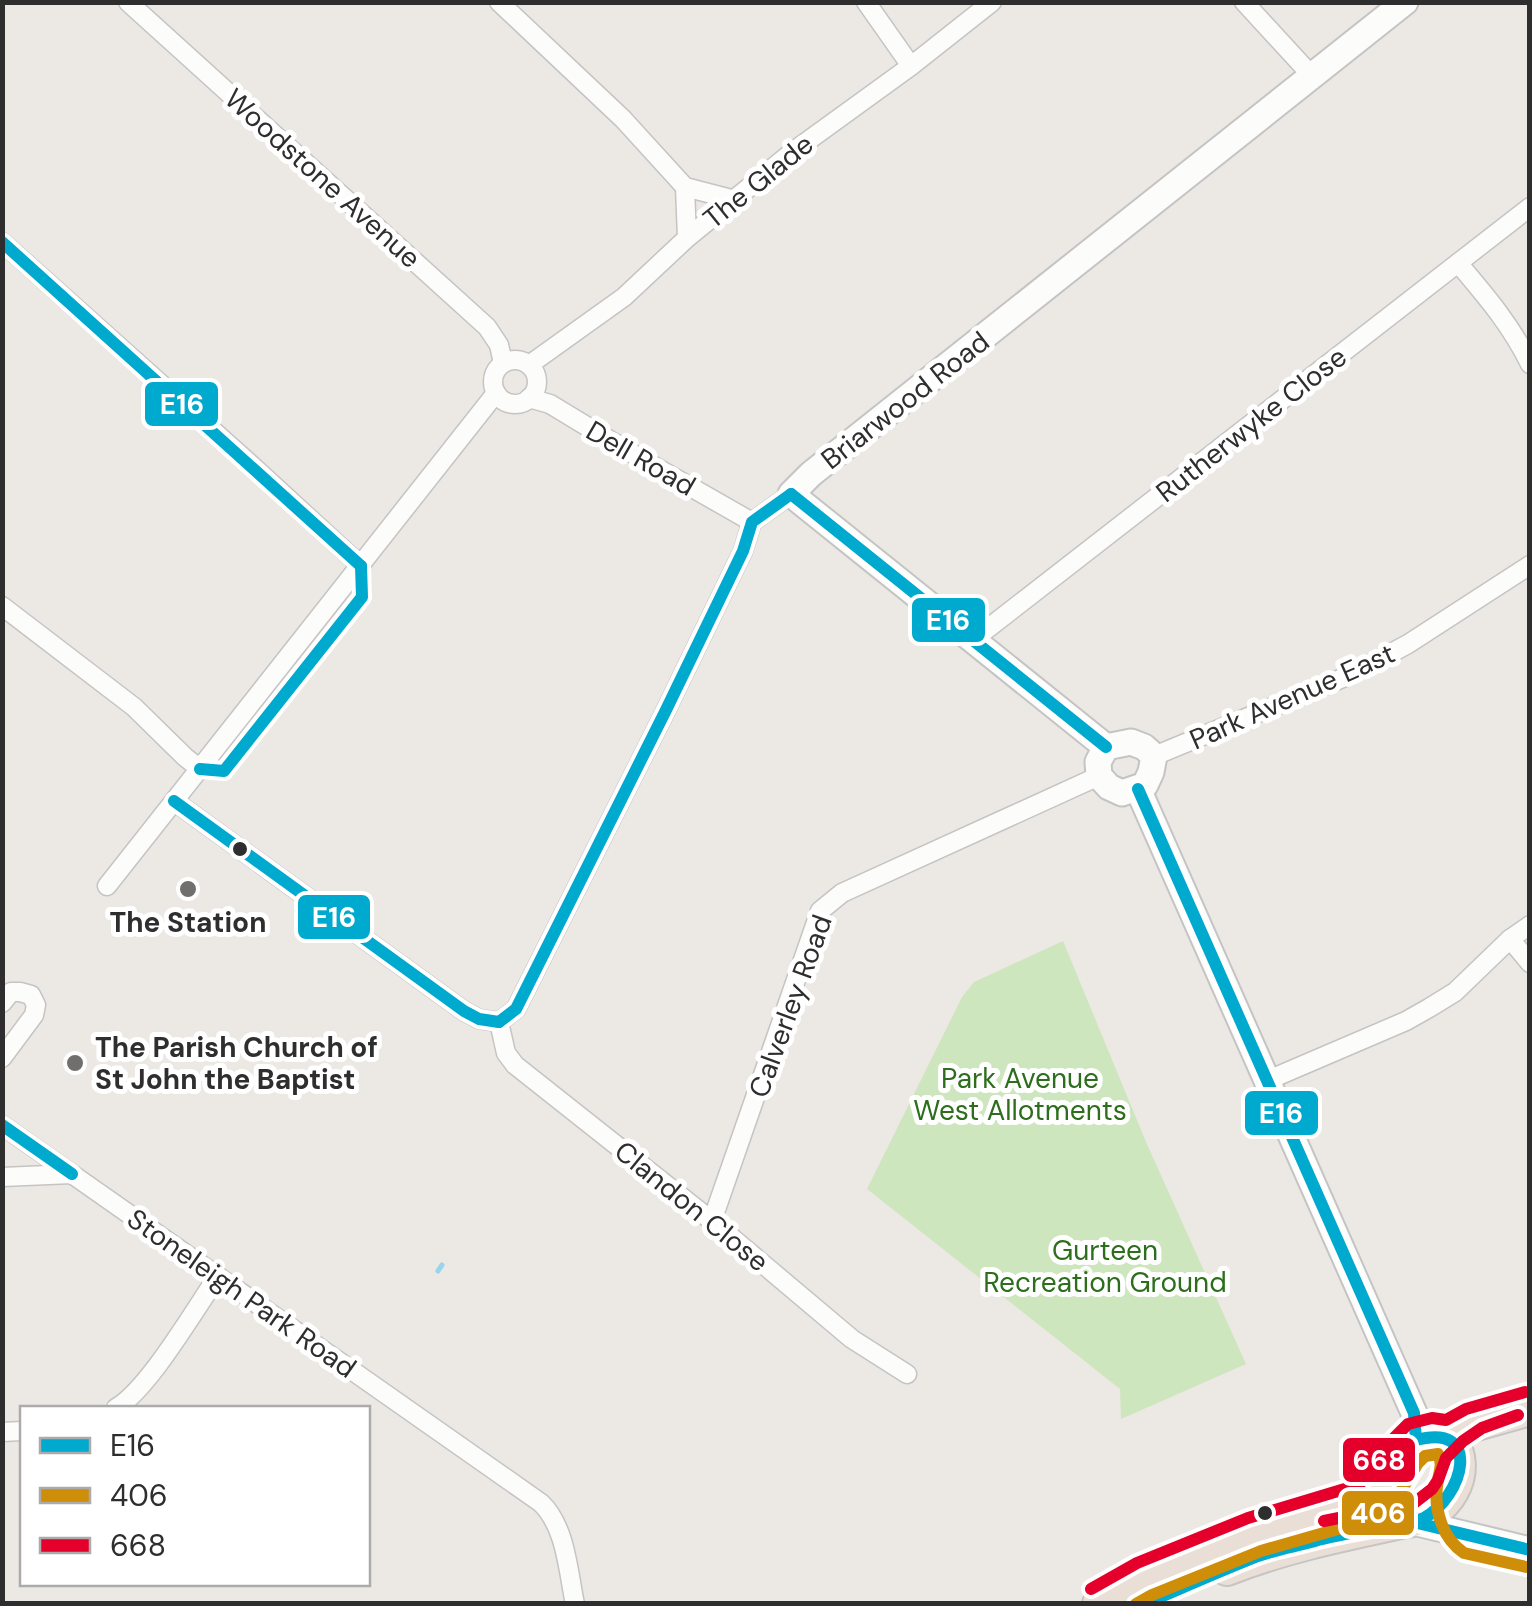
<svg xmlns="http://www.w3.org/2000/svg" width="1532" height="1606" viewBox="0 0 1532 1606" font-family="'DM Sans',sans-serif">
  <rect width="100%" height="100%" fill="#ece8e4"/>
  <path fill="#cee6be" d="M1063 941 1146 1142 1246 1364 1121 1419 1120 1389 867 1189 962 997 974 982Z"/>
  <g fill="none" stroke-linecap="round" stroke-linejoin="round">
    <path stroke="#99d6ec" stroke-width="5" d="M438 1271 442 1265"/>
    <defs>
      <g id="street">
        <path d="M128 2 487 327 499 345 503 363"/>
        <path d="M499 2 623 119 685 187 735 200"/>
        <path d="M866 2 911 66"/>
        <path d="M1244 2 1313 77"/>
        <path d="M685 187 687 238"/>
        <path d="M2 242 257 470 361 566"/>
        <path d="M1458 263C1486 296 1511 325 1530 364"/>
        <circle cx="515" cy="382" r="22"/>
        <path d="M529 365 624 297 687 238 791 153 911 66 992 2"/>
        <path d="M529 398 550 404 626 450 752 522"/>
        <path d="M2 606 134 707 185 757 200 769"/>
        <path d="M973 640 1530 207"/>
        <path d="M1154 756 1350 675 1408 644 1530 565"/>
        <path d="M174 801 464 1011 479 1019 499 1022"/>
        <path d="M107 886 496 393"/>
        <path d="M1510 939 1530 963"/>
        <path d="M2 1003 11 992H20L31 995 36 1005 34 1015 2 1058"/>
        <path d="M499 1022 516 1009 666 710 743 551 752 522 791 494"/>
        <path d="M499 1022 506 1053 515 1065 712 1221 852 1339 907 1374"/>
        <path d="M1266 1081 1406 1021 1429 1008 1455 992 1510 939 1530 925"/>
        <path d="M2 1125 541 1503C566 1527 568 1571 575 1604"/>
        <path d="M2 1177 72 1174"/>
        <path d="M712 1221 820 911 842 893 1099 776"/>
        <path d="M116 1408C148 1390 195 1309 218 1276"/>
        <path d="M2 1432 22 1431"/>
      </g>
      <g id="secondary">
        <path d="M1131 742 1144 747 1154 756 1151 772 1145 785 1122 793 1109 787 1099 776 1098 762 1106 747Z"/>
        <path d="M1106 747 791 494 811 474 1405 2"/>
        <path d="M1138 789 1414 1413 1416 1440"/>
        <path d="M1409 1521 1530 1550"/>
      </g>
      <g id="highway">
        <path d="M1435 1435 1449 1438C1475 1471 1446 1518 1406 1521 1380 1501 1382 1482 1401 1457 1405 1450 1412 1443 1419 1440 1424 1437 1430 1437 1435 1435Z"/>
        <path d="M1449 1438 1473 1425 1530 1409"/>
        <path d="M1227 1569C1285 1546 1346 1534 1406 1521"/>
        <path d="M1099 1604 1144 1579 1255 1534 1347 1508 1367 1500 1385 1484"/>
      </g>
    </defs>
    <use href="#street" stroke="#c5c4c5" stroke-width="21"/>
    <use href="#secondary" stroke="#c5c4c5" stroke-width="29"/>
    <use href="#highway" stroke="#c6c5c4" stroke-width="36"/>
    <use href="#street" stroke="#fcfcfb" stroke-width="18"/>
    <use href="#secondary" stroke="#fcfcfb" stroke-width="25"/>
    <use href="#highway" stroke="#eadfd6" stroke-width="32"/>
    <defs>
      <g id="bus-1">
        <path d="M2 242 361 566"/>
        <path d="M791 494 1106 747"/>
        <path d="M200 769 224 771 362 597 361 566"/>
        <path d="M1138 789 1414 1413 1416 1440"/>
        <path d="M174 801 464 1011 479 1019 499 1022"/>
        <path d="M499 1022 516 1009 666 710 743 551 752 522 791 494"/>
        <path d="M2 1125 72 1174"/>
        <path d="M1409 1521 1530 1550"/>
        <path d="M1144 1604C1182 1588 1220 1571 1258 1556 1278 1549 1298 1546 1318 1540 1343 1534 1368 1530 1394 1525 1403 1523 1415 1522 1424 1518 1463 1497 1484 1422 1416 1440"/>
      </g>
      <path id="bus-2" d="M1136 1604 1152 1595 1261 1551 1352 1525 1375 1516 1398 1496 1418 1463 1425 1456 1438 1454C1444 1465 1438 1474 1437 1486 1434 1511 1443 1539 1464 1553L1526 1567"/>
      <g id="bus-3">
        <path d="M1324 1521 1414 1503 1432 1489 1438 1480 1446 1458 1463 1441 1482 1428 1518 1415"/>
        <path d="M1091 1589 1137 1563 1248 1518 1358 1485 1371 1473 1391 1441 1408 1424 1432 1418 1446 1420 1466 1409 1525 1392"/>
      </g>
    </defs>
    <use href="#bus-1" stroke="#fff" stroke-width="20"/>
    <use href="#bus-2" stroke="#fff" stroke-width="20"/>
    <use href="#bus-3" stroke="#fff" stroke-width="20"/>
    <use href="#bus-1" stroke="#00a9ce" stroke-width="12"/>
    <use href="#bus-2" stroke="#cf8e09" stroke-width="12"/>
    <use href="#bus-3" stroke="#e4002b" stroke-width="12"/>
  </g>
  <g fill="#2e2e2e" stroke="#fff" stroke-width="4">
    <circle cx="240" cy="849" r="9"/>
    <circle cx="1265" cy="1513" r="9"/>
  </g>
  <g fill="#706f6e" stroke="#fff" stroke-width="4">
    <circle cx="188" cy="889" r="10"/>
    <circle cx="75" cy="1063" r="10"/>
  </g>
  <g text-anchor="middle" stroke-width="10" stroke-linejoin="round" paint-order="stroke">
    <g font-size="28" fill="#2e2e2e" stroke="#fff">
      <text transform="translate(323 178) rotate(42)" y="10">Woodstone Avenue</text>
      <text transform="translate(758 181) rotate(-39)" y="10">The Glade</text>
      <text transform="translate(905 400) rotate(-38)" y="10">Briarwood Road</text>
      <text transform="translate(1251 424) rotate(-38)" y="10">Rutherwyke Close</text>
      <text transform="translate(641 458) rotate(30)" y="10">Dell Road</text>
      <text transform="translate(1292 696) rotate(-24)" y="10">Park Avenue East</text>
      <text transform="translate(790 1006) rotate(-70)" y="10">Calverley Road</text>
      <text transform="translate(692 1206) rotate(39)" y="10">Clandon Close</text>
      <text transform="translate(242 1293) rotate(35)" y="10">Stoneleigh Park Road</text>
    </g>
    <g font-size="28" font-weight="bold" fill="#2e2e2e" stroke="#fff">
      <text x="188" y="932">The Station</text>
      <text x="95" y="1057" text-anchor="start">The Parish Church of<tspan x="95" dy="32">St John the Baptist</tspan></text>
    </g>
    <g font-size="28" fill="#2c6e1b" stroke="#fff">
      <text x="1020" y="1088">Park Avenue<tspan x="1020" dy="32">West Allotments</tspan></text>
      <text x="1105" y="1260">Gurteen<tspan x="1105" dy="32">Recreation Ground</tspan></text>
    </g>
  </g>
  <g stroke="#fff" stroke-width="4">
    <rect x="143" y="380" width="77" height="48" rx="10" fill="#00a9ce"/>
    <rect x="910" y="596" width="77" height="48" rx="10" fill="#00a9ce"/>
    <rect x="296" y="893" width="76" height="48" rx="10" fill="#00a9ce"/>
    <rect x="1243" y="1089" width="77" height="48" rx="10" fill="#00a9ce"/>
    <rect x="1341" y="1436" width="76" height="48" rx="10" fill="#e4002b"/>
    <rect x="1340" y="1489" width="76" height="48" rx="10" fill="#cf8e09"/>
  </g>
  <g font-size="28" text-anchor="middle" font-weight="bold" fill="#fff">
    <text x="182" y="414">E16</text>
    <text x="948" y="630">E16</text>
    <text x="334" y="927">E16</text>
    <text x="1281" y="1123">E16</text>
    <text x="1379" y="1470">668</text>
    <text x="1378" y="1523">406</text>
  </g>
  <rect width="1532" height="1606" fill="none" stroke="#2e2e2e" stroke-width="10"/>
  <rect x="20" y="1406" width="350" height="180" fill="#ffffff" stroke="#ababab" stroke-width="2.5"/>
  <rect x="40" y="1438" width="50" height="15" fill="#00a9ce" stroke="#ababab" stroke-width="2.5"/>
  <text x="110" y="1456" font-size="30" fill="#2e2e2e">E16</text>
  <rect x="40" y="1488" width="50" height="15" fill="#cf8e09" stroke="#ababab" stroke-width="2.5"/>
  <text x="110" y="1506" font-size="30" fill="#2e2e2e">406</text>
  <rect x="40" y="1538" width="50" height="15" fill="#e4002b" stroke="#ababab" stroke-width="2.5"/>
  <text x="110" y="1556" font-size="30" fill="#2e2e2e">668</text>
</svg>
